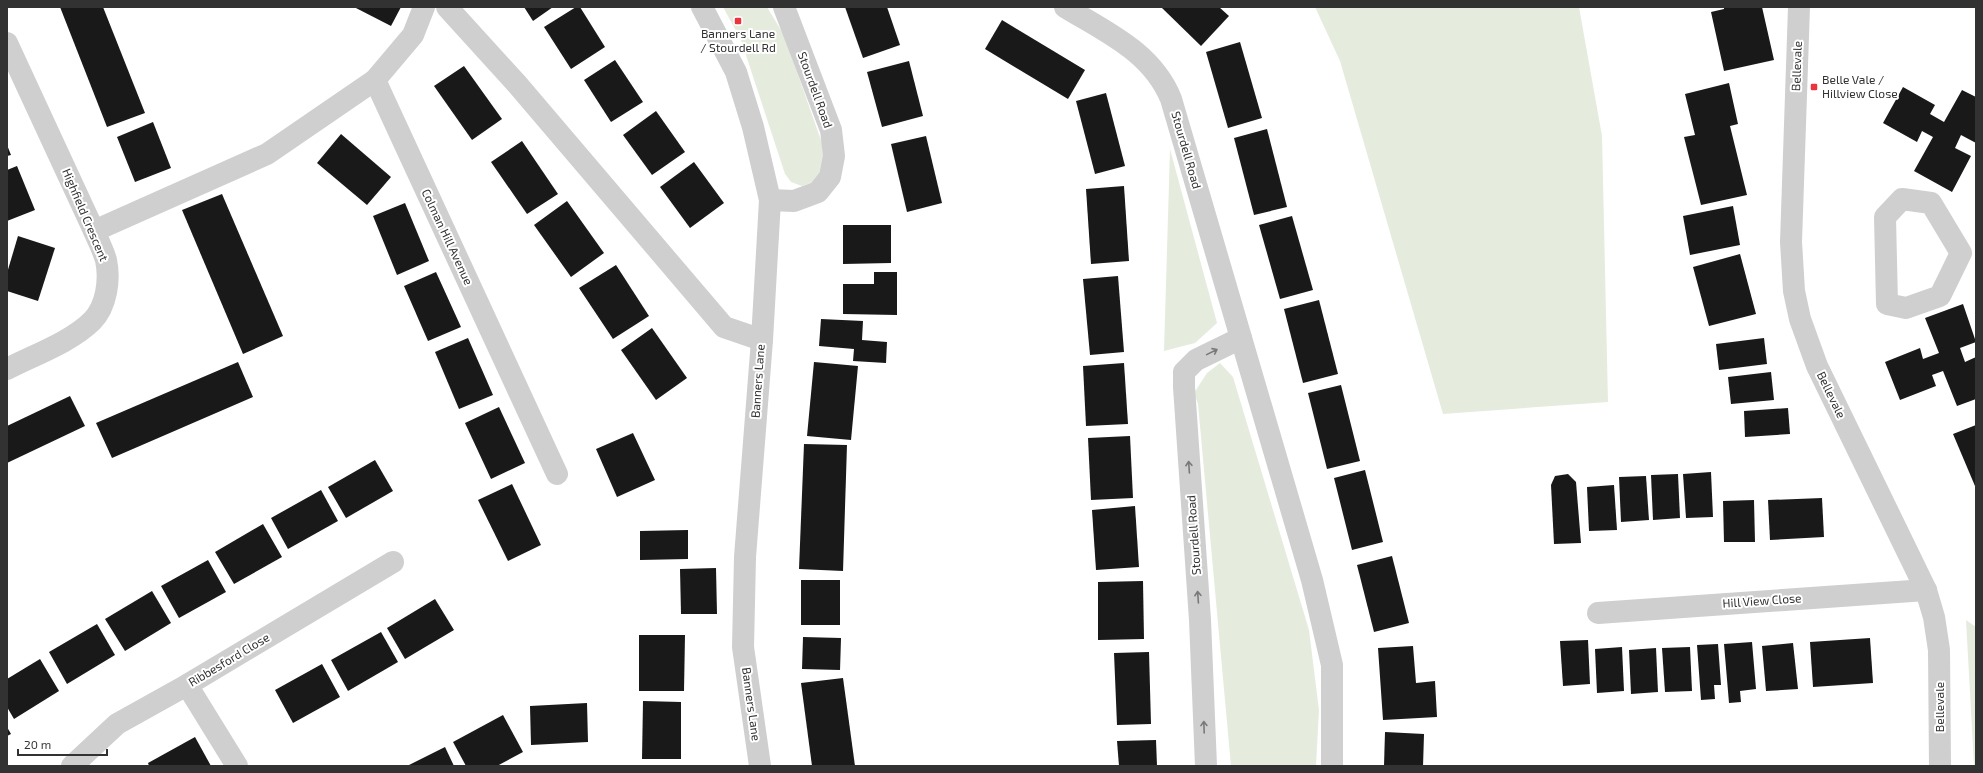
<svg xmlns="http://www.w3.org/2000/svg" width="1983" height="773" viewBox="0 0 1983 773" font-family="'Exo 2',sans-serif">
  <rect width="100%" height="100%" fill="#fff"/>
  <g fill="#e5ecde">
    <path d="M723 7H767L784 35 822 143 824 169 816 181 802 186 791 182 785 174 741 40Z"/>
    <path d="M1315 7H1579L1602 136 1608 402 1443 414 1340 61Z"/>
    <path d="M1170 149 1217 323 1195 343 1164 351Z"/>
    <path d="M1220 363 1233 377 1309 630 1319 710 1316 766H1231L1198 404 1194 393 1207 373Z"/>
    <path d="M1966 620 1976 627V766H1974Z"/>
  </g>
  <g fill="#191919">
    <path d="M60 7H103L145 113 107 127Z"/>
    <path d="M354 7H401L391 26Z"/>
    <path d="M524 7H553L533 21Z"/>
    <path d="M576 7H580L605 47 571 69 544 27Z"/>
    <path d="M845 7H887L900 45 863 58Z"/>
    <path d="M1161 7H1219L1229 16 1201 46Z"/>
    <path d="M1724 7H1762L1774 60 1724 71 1711 12 1724 9Z"/>
    <path d="M1002 20 1085 70 1068 99 985 49Z"/>
    <path d="M1240 42 1262 118 1228 128 1206 52Z"/>
    <path d="M615 60 643 102 611 122 584 80Z"/>
    <path d="M909 61 923 116 882 127 867 72Z"/>
    <path d="M464 66 502 119 472 140 434 86Z"/>
    <path d="M1729 83 1738 124 1730 126 1747 195 1701 205 1684 137 1695 135 1685 94Z"/>
    <path d="M1903 87 1935 105 1930 114 1944 122 1962 90 1976 97V143L1961 135 1955 148 1971 156 1952 192 1914 171 1933 137 1922 131 1917 142 1883 123Z"/>
    <path d="M1106 93 1125 166 1095 174 1076 101Z"/>
    <path d="M656 111 685 152 652 175 623 135Z"/>
    <path d="M153 122 171 168 135 182 117 137Z"/>
    <path d="M1267 129 1287 207 1254 215 1234 138Z"/>
    <path d="M341 134 391 177 367 205 317 163Z"/>
    <path d="M926 136 942 203 907 212 891 144Z"/>
    <path d="M522 141 558 194 527 214 491 162Z"/>
    <path d="M7 145 11 155 7 156Z"/>
    <path d="M694 162 724 203 690 228 660 187Z"/>
    <path d="M17 166 35 210 7 221V170Z"/>
    <path d="M1124 186 1129 261 1091 264 1086 189Z"/>
    <path d="M222 194 283 336 243 354 182 210Z"/>
    <path d="M567 201 604 253 571 277 534 225Z"/>
    <path d="M405 203 429 261 397 275 373 216Z"/>
    <path d="M1733 206 1740 245 1690 255 1683 216Z"/>
    <path d="M1292 216 1313 290 1280 299 1259 225Z"/>
    <path d="M843 225H891V263L843 264Z"/>
    <path d="M18 236 55 248 38 301 7 291V273Z"/>
    <path d="M1740 254 1756 314 1709 326 1693 267Z"/>
    <path d="M616 265 649 316 613 339 579 288Z"/>
    <path d="M436 272 461 327 428 341 404 286Z"/>
    <path d="M874 272H897V315L843 314V284H874Z"/>
    <path d="M1118 276 1124 352 1090 355 1083 279Z"/>
    <path d="M1319 300 1338 374 1303 383 1284 309Z"/>
    <path d="M1963 304 1976 342 1960 348 1965 362 1976 357V399L1957 406 1943 371 1932 375 1936 386 1900 400 1885 362 1920 348 1923 359 1939 353 1925 318Z"/>
    <path d="M821 319 863 321 862 340 887 342 886 363 853 361 854 349 819 346Z"/>
    <path d="M652 328 687 378 656 400 621 350Z"/>
    <path d="M468 338 493 395 459 409 435 352Z"/>
    <path d="M1764 338 1767 364 1719 370 1716 344Z"/>
    <path d="M238 362 253 397 112 458 96 423Z"/>
    <path d="M814 362 858 366 851 440 807 436Z"/>
    <path d="M1124 363 1128 424 1086 426 1083 366Z"/>
    <path d="M1771 372 1774 400 1731 404 1728 377Z"/>
    <path d="M1341 385 1360 461 1327 469 1308 393Z"/>
    <path d="M70 396 85 426 7 463V426Z"/>
    <path d="M499 407 525 463 491 479 465 423Z"/>
    <path d="M1788 408 1790 434 1745 437 1744 411Z"/>
    <path d="M1976 425V486H1975L1953 434Z"/>
    <path d="M633 433 655 480 617 497 596 449Z"/>
    <path d="M1130 436 1133 498 1091 500 1088 438Z"/>
    <path d="M804 444 847 445 843 571 799 569Z"/>
    <path d="M375 460 393 491 346 518 328 487Z"/>
    <path d="M1365 470 1383 542 1352 550 1334 478Z"/>
    <path d="M1711 472 1713 517 1686 518 1683 474Z"/>
    <path d="M1568 474 1576 482 1581 543 1554 544 1551 485 1555 476Z"/>
    <path d="M1678 474 1680 518 1653 520 1651 475Z"/>
    <path d="M1646 476 1649 520 1621 522 1619 477Z"/>
    <path d="M512 484 541 545 508 561 478 500Z"/>
    <path d="M1614 485 1617 530 1589 531 1587 487Z"/>
    <path d="M321 490 338 521 288 549 271 518Z"/>
    <path d="M1822 498 1824 537 1770 540 1768 500Z"/>
    <path d="M1754 500 1755 542H1724L1723 501Z"/>
    <path d="M1135 506 1139 567 1096 570 1092 510Z"/>
    <path d="M263 524 282 557 234 584 215 552Z"/>
    <path d="M688 530V559L640 560V531Z"/>
    <path d="M1392 556 1409 623 1374 632 1357 565Z"/>
    <path d="M208 560 226 592 179 618 161 586Z"/>
    <path d="M716 568 717 614H681L680 569Z"/>
    <rect x="801" y="580" width="39" height="45"/>
    <path d="M1143 581 1144 639 1098 640V582Z"/>
    <path d="M152 591 171 623 125 651 105 619Z"/>
    <path d="M435 599 454 630 405 659 387 628Z"/>
    <path d="M97 624 115 655 67 684 49 652Z"/>
    <path d="M381 632 398 662 348 691 331 660Z"/>
    <path d="M639 635H685L684 691H639Z"/>
    <path d="M803 637 841 638 840 670 802 669Z"/>
    <path d="M1870 638 1873 683 1813 687 1810 642Z"/>
    <path d="M1588 640 1590 684 1563 686 1560 641Z"/>
    <path d="M1752 642 1756 689 1740 691 1741 702 1729 703 1724 644Z"/>
    <path d="M1793 643 1798 689 1766 691 1762 646Z"/>
    <path d="M1718 644 1721 685H1714L1715 699 1701 700 1697 645Z"/>
    <path d="M1413 646 1416 683 1435 681 1437 717 1383 720 1378 648Z"/>
    <path d="M1622 647 1624 691 1597 693 1595 649Z"/>
    <path d="M1690 647 1692 691 1665 692 1662 648Z"/>
    <path d="M1656 648 1658 692 1631 694 1629 650Z"/>
    <path d="M1149 652 1151 724 1117 725 1114 653Z"/>
    <path d="M40 659 59 691 14 719 7 707V679Z"/>
    <path d="M322 664 340 697 293 723 275 690Z"/>
    <path d="M843 678 855 766H812L801 683Z"/>
    <path d="M643 701 681 702V759H642Z"/>
    <path d="M587 703 588 742 531 745 530 706Z"/>
    <path d="M503 715 523 752 497 766H466L453 742Z"/>
    <path d="M7 727 11 734 7 736Z"/>
    <path d="M1385 732 1424 734 1423 766H1384Z"/>
    <path d="M195 737 211 766H149L148 763Z"/>
    <path d="M1156 740 1157 766H1119L1117 741Z"/>
    <path d="M445 747 454 766H407Z"/>
  </g>
  <g fill="none" stroke-linecap="round" stroke-linejoin="round">
    <g stroke="#cfcfcf" stroke-width="22">
      <path d="M424 7 413 35 375 80 557 474"/>
      <path d="M447 7 517 84 724 327 762 340"/>
      <path d="M702 7 736 72 753 127 770 200 762 340 745 557 743 647 760 766"/>
      <path d="M1065 7C1106 32 1152 52 1171 99L1312 580 1332 665V766"/>
      <path d="M1799 7 1791 242 1794 291 1800 319 1817 366 1926 590 1934 617 1939 650 1940 766"/>
      <path d="M7 43 94 231C98 240 103 250 106 260 110 279 107 306 92 321 71 342 34 355 7 369"/>
      <path d="M1902 199 1931 203 1961 253 1940 296 1906 308 1887 304 1885 217Z"/>
      <path d="M770 200 794 201 818 192 830 177 834 156 831 130 784 7"/>
      <path d="M94 231 267 154 375 80"/>
      <path d="M1598 613 1926 590"/>
      <path d="M187 685 237 766"/>
      <path d="M72 766 117 724 187 685 393 562"/>
      <path d="M1206 766 1200 620 1184 387V372L1196 360 1241 338"/>
    </g>
  </g>
  <defs><path id="oneway-shaft" d="M-6 0H5M1.5-3L5.5 0L1.5 3" fill="none" stroke-width="1.6" stroke-linecap="round" stroke-linejoin="round"/></defs>
  <g stroke="#797979">
    <use href="#oneway-shaft" transform="translate(1212 352) rotate(-26)"/>
    <use href="#oneway-shaft" transform="translate(1189 467) rotate(-94)"/>
    <use href="#oneway-shaft" transform="translate(1198 597) rotate(-94)"/>
    <use href="#oneway-shaft" transform="translate(1204 727) rotate(-92)"/>
  </g>
  <g fill="#ea3440" stroke="#fff" stroke-width="1.5">
    <rect x="734" y="17" width="8" height="8" rx="2"/>
    <rect x="1810" y="83" width="8" height="8" rx="2"/>
  </g>
  <g text-anchor="middle" stroke-width="4" stroke-linejoin="round" paint-order="stroke">
    <g font-size="12" fill="#323232" stroke="#fff">
      <text x="738" y="38">Banners Lane<tspan x="738" dy="14">/ Stourdell Rd</tspan></text>
      <text x="1822" y="84" text-anchor="start">Belle Vale /<tspan x="1822" dy="14">Hillview Close</tspan></text>
    </g>
    <g font-size="12" fill="#323232" stroke="#fff">
      <text transform="translate(1797 66) rotate(-88)" y="4">Bellevale</text>
      <text transform="translate(815 90) rotate(70)" y="4">Stourdell Road</text>
      <text transform="translate(1186 150) rotate(74)" y="4">Stourdell Road</text>
      <text transform="translate(85 215) rotate(67)" y="4">Highfield Crescent</text>
      <text transform="translate(447 237) rotate(65)" y="4">Colman Hill Avenue</text>
      <text transform="translate(758 381) rotate(-86)" y="4">Banners Lane</text>
      <text transform="translate(1831 395) rotate(64)" y="4">Bellevale</text>
      <text transform="translate(1194 535) rotate(-94)" y="4">Stourdell Road</text>
      <text transform="translate(1762 601) rotate(-4)" y="4">Hill View Close</text>
      <text transform="translate(229 660) rotate(-31)" y="4">Ribbesford Close</text>
      <text transform="translate(751 704) rotate(82)" y="4">Banners Lane</text>
      <text transform="translate(1940 707) rotate(-90)" y="4">Bellevale</text>
    </g>
  </g>
  <rect width="1983" height="773" fill="none" stroke="#323232" stroke-width="16"/>
  <path d="M18 749v6h89v-6" fill="none" stroke="#323232" stroke-width="2"/>
  <text x="24" y="749" font-size="12" fill="#323232" stroke="#ffffff" stroke-width="3" paint-order="stroke">20 m</text>
</svg>
